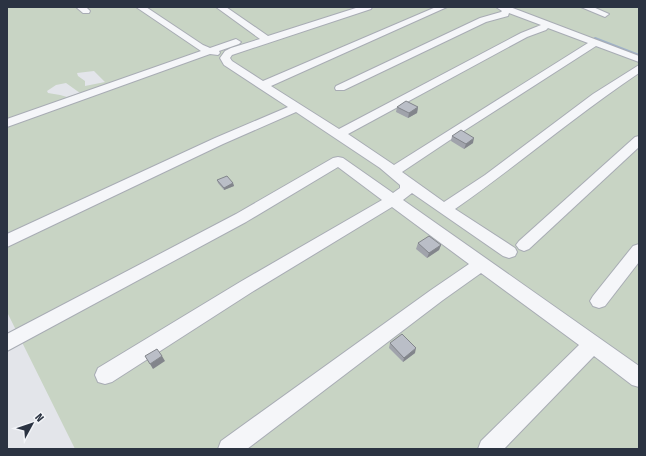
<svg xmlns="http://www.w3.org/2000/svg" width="646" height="456" viewBox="0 0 646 456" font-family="'Fira Sans Condensed',sans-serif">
  <rect width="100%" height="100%" fill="#e3e5ea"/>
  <path fill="#c8d4c4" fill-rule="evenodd" d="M7 7H639V449H75L7 312ZM94 71 105 82 85 86V81L78 76 77 73ZM66 83 80 93 67 97 60 95 48 93 47 91 56 85Z"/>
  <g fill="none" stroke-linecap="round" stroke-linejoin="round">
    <path stroke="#9fb2c9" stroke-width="2" d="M595 38 639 55"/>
    <defs>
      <g id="minor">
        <path d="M76 7H86L90 11 89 13H83Z"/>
        <path d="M136 7H146L203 45 210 48 236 39 241 42 239 44 219 51 220 53 218 55 210 54 7 127V119L201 51Z"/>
        <path d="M216 7H226L268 36 359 7H372L371 9 232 55 230 58 232 61 263 81 436 7H447L271 86 339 129 521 33 541 25 509 13 508 16 486 22 344 90H336L335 88 336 86 480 18 501 12 502 11 496 7H510L639 56V62L596 46 459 134 402 172 444 202 485 175 593 94 639 65V73C576 115 518 165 455 209L515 248 517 252 515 256 509 258 503 256 412 193 403 200 639 366V387L632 385 594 356 504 449H478L481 441 579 345 481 273 443 300 247 449H218L221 441 431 290 469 264 392 207 252 292 112 382 105 384 98 382 95 375 98 368 240 282 382 200 338 167 246 222 7 351V334L236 214 333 158 338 157 343 158 393 193 400 188V185L380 168 296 112 223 144 7 247V234L215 138 288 107 224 65 220 58 225 51 231 48 260 39ZM548 28 588 43 394 165 348 134 527 37 546 30Z"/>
        <path d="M581 7H593L609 14 605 17Z"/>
        <path d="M639 136V147L529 249 524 251 519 249 516 245 519 241 635 137Z"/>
        <path d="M639 244V262L605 306 599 308 593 306 590 301 593 296 633 246Z"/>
      </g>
    </defs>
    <use href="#minor" stroke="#a8acb4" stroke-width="2"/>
    <use href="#minor" fill="#f5f6f9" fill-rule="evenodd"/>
  </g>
  <g fill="#a0a3ab">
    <path d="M397 107H418L417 113 408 118 396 112Z"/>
    <path d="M452 136 473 143 464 149 451 141Z"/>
    <path d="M217 180 233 183 234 186 224 190 218 183Z"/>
    <path d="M418 243 441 245 439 250 427 258 416 249Z"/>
    <path d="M390 343 415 353 403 362 389 348Z"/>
  </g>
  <g fill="#82858b">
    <path d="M418 107 417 113 408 118 409 113Z"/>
    <path d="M474 138 473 143 464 149 466 144Z"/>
    <path d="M233 183 234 186 224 190V188Z"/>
    <path d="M441 245 439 250 427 258 429 253Z"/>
    <path d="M416 348 415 353 403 362 404 358Z"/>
    <path d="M162 356 165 361 153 369 150 364Z"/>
  </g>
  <g fill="#babec7" stroke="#82858b">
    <path d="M406 101 418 107 409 113 397 107Z"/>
    <path d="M461 130 474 138 466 144 452 136Z"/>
    <path d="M227 176 233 183 224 188 217 180Z"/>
    <path d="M429 236 441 245 429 253 418 243Z"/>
    <path d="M402 334 416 348 404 358 390 343Z"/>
    <path d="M157 349 162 356 150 364 145 356Z"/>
  </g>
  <rect width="646" height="456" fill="none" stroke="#2b3342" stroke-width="16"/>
  <g transform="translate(32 424) rotate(50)" stroke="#f2f4f8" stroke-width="3" paint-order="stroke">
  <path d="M0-3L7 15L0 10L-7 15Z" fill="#2b3342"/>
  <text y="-6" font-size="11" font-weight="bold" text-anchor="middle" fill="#2b3342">N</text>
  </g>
</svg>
